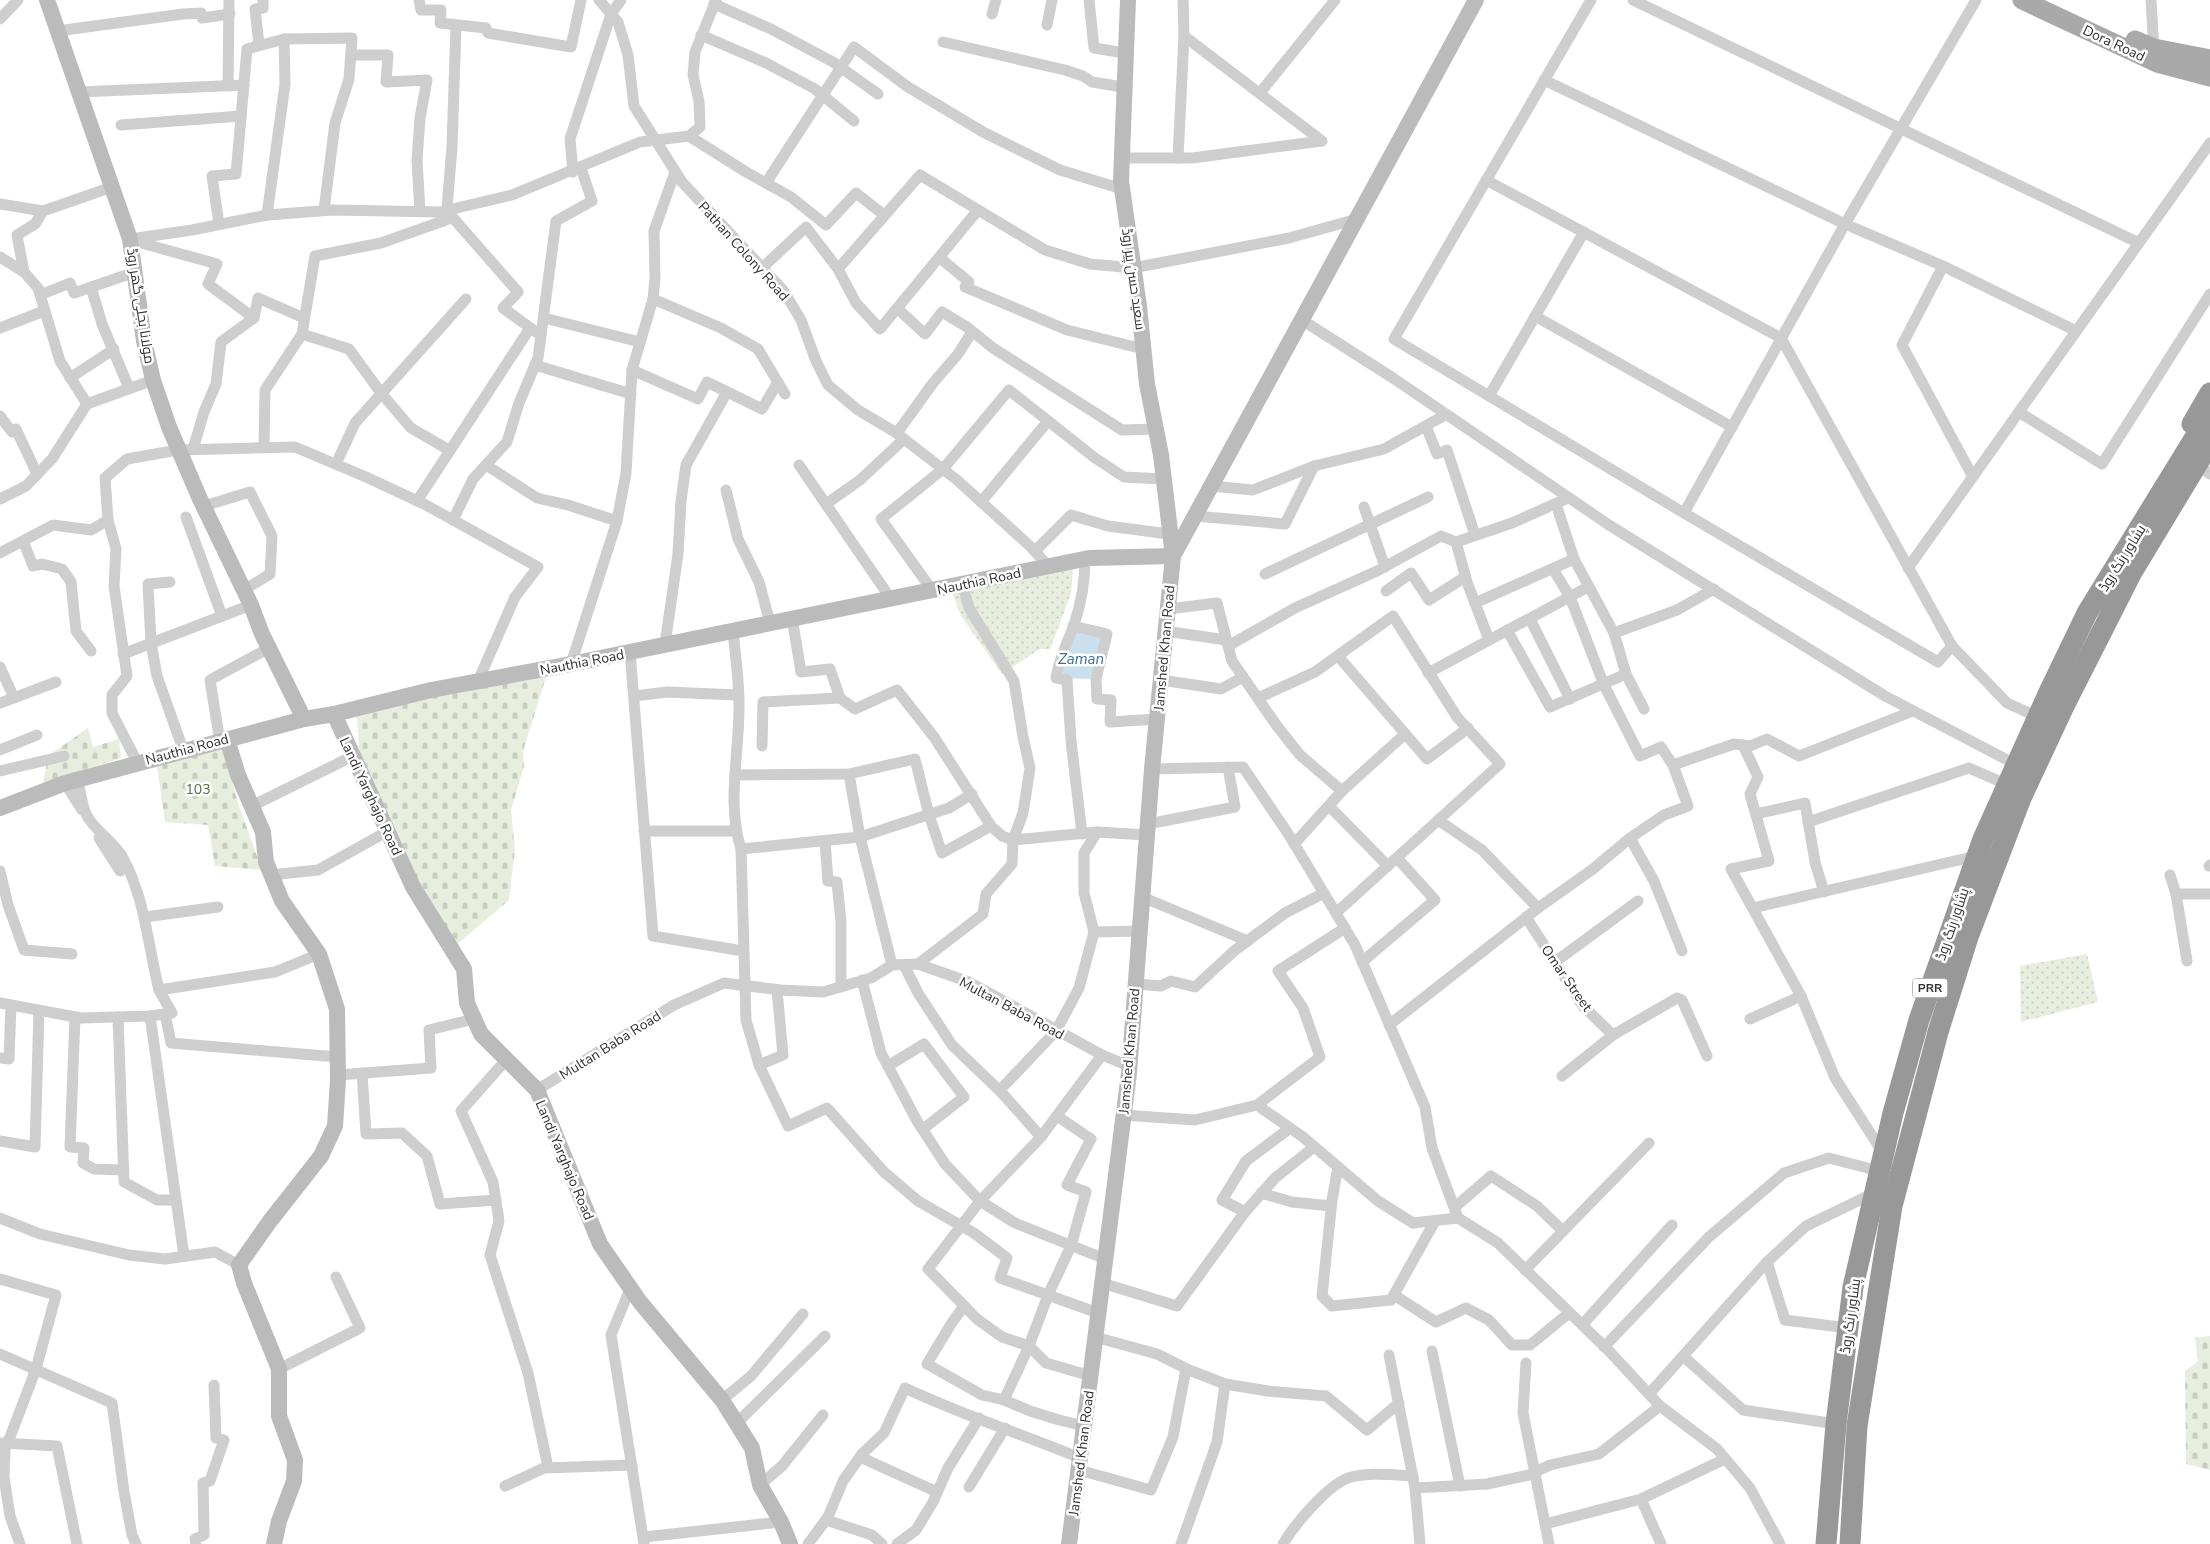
<svg xmlns="http://www.w3.org/2000/svg" width="2210" height="1544" viewBox="0 0 2210 1544" font-family="'Nunito Sans',Cairo,sans-serif">
  <defs>
    <pattern id="grass-dots" width="8" height="8" patternUnits="userSpaceOnUse" patternTransform="scale(1.25)"><rect width="8" height="8" fill="#e7eede"/><path d="M2 2h.1M6 6h.1" fill="none" stroke="#c7cdbf" stroke-width="1.8" stroke-linecap="round"/></pattern>
    <pattern id="cemetery-stones" width="16" height="16" patternUnits="userSpaceOnUse" patternTransform="scale(1.25)"><rect width="16" height="16" fill="#e7eede"/><path d="M2 7V4a2 2 0 0 1 4 0v3zM10 15v-3a2 2 0 0 1 4 0v3z" fill="#c7cdbf"/></pattern>
  </defs>
  <rect width="100%" height="100%" fill="#fff"/>
  <g fill="url(#grass-dots)">
    <path d="M1073 565 1071 594 1050 649H1040L1002 674 961 616 951 590Z"/>
    <path d="M2087 954 2098 1002 2021 1022 2020 966Z"/>
  </g>
  <g fill="url(#cemetery-stones)">
    <path d="M547 674 523 751 524 766 511 810 515 850 509 900 455 946 413 878 360 760 357 715 408 702Z"/>
    <path d="M88 728 93 747 119 739 121 758 43 783 48 756Z"/>
    <path d="M222 744 238 803 262 870 215 866 208 825 165 822 157 766Z"/>
    <path d="M2210 1336V1470L2186 1464 2185 1371 2198 1361 2195 1338Z"/>
  </g>
  <path fill="#cae0ee" d="M1073 626 1107 634 1096 679 1054 678Z"/>
  <g fill="none" stroke-linecap="round" stroke-linejoin="round">
    <g stroke="#cecece" stroke-width="11">
      <path d="M419 0 421 10H441L440 23 486 28 488 33 571 47 581 0"/>
      <path d="M599 0 618 22 628 55 634 106 682 182 783 290 801 320 816 361 828 385 858 410 895 432 957 480 1031 547 1048 566"/>
      <path d="M1089 0 1094 48 1125 53"/>
      <path d="M1633 0 2139 243"/>
      <path d="M2151 0 2154 51"/>
      <path d="M714 4 771 29 833 62 878 94"/>
      <path d="M992 14 996 0"/>
      <path d="M0 19 18 0"/>
      <path d="M1047 25 1052 0"/>
      <path d="M57 31 183 14 201 13 202 18 230 14"/>
      <path d="M701 35 766 63 815 89 854 121"/>
      <path d="M943 42 1065 70 1083 76 1092 82 1123 87"/>
      <path d="M259 45 255 9 263 8V0"/>
      <path d="M351 55H388L386 82 427 80 420 118 417 160 420 211"/>
      <path d="M1544 80 1845 224 1943 266 2076 331"/>
      <path d="M228 86 229 0"/>
      <path d="M79 92 244 85"/>
      <path d="M1260 93 1335 0"/>
      <path d="M121 125 241 116"/>
      <path d="M689 136 746 172 791 197 826 225 856 193 884 215"/>
      <path d="M1122 158H1192L1322 141 1184 36 1183 0"/>
      <path d="M1178 158 1184 36"/>
      <path d="M573 172 570 139 611 14 621 0"/>
      <path d="M1486 180 1781 338 1952 646 1938 662 1684 513 1394 339 1591 0"/>
      <path d="M766 183 854 47 908 87 983 132 1060 170 1122 189"/>
      <path d="M0 204 43 211 112 187"/>
      <path d="M43 211 35 224 17 235 24 272 38 288 60 361 87 404"/>
      <path d="M447 211 518 292 503 308 536 332"/>
      <path d="M267 215 285 84 284 39 352 38 349 79 335 123 324 210"/>
      <path d="M219 224 212 176 236 174 247 49 284 39"/>
      <path d="M130 239 192 230 267 215 333 210 440 212 512 195 640 142 689 136 700 127 699 101 693 75 695 52 716 0"/>
      <path d="M134 241 217 264 208 284 254 318"/>
      <path d="M0 257 24 272"/>
      <path d="M940 258 969 282 965 287 1067 330 1143 349"/>
      <path d="M1943 266 1902 345 1973 477"/>
      <path d="M762 268 806 227 838 269 920 175 1045 250 1090 264 1133 268 1289 238 1357 219"/>
      <path d="M838 269 856 303 880 329 978 210"/>
      <path d="M91 287 102 324 129 388"/>
      <path d="M40 295 70 283 74 293 135 272"/>
      <path d="M653 299 721 328 758 349 785 394"/>
      <path d="M898 309 925 334 942 312 967 327 993 348 1122 430 1156 429"/>
      <path d="M1535 316 1732 427"/>
      <path d="M544 318 640 342"/>
      <path d="M1302 320 1393 378 1609 525 1885 696 2017 765"/>
      <path d="M0 328 44 311"/>
      <path d="M302 334 349 349 381 393 411 428 449 450"/>
      <path d="M535 365 631 394"/>
      <path d="M632 370 698 399 707 382 762 409 778 382"/>
      <path d="M70 378 114 349"/>
      <path d="M1489 396 1584 232"/>
      <path d="M2019 412 2102 464 2210 294"/>
      <path d="M0 416 12 432 16 429 37 474"/>
      <path d="M1426 426 1437 454 1447 450 1475 535"/>
      <path d="M897 433 933 383 958 354 972 332"/>
      <path d="M264 447 265 390 302 334 315 256 381 243 446 220 452 147 456 25"/>
      <path d="M193 449 204 412 216 384 221 342 254 318 258 298 304 318"/>
      <path d="M336 464 355 423 466 299"/>
      <path d="M486 465 537 498 568 505 617 521"/>
      <path d="M799 465 891 599"/>
      <path d="M2206 471 2210 474"/>
      <path d="M1211 486 1253 490 1314 466 1384 449 1445 415"/>
      <path d="M726 490 738 539 759 582 770 623"/>
      <path d="M0 499 26 486 52 459 87 404 153 380"/>
      <path d="M417 501 530 328"/>
      <path d="M981 502 1048 421"/>
      <path d="M826 504 860 480 904 439"/>
      <path d="M1556 504 1574 559 1614 633"/>
      <path d="M204 506 250 492 272 536 270 574 244 590"/>
      <path d="M1364 507 1385 567"/>
      <path d="M1684 513 1845 224 1976 0"/>
      <path d="M1195 516 1285 524 1314 466"/>
      <path d="M186 517 222 616"/>
      <path d="M108 520 116 549 114 586 127 676 112 695V713L137 762"/>
      <path d="M453 520 473 479 507 442 519 403 538 358 556 221 592 201 581 168"/>
      <path d="M23 541 33 566 42 564 62 569 71 582 76 631 91 651"/>
      <path d="M1456 542 1467 582 1489 640"/>
      <path d="M1035 551 1071 515 1108 526 1169 534"/>
      <path d="M0 553 53 525 91 530 108 520 105 478 127 459 178 450 295 447 366 477 424 504 538 567 515 597 478 681"/>
      <path d="M1908 568 2210 143"/>
      <path d="M1553 569 1570 597 1604 685 1640 756 1661 747 1673 765"/>
      <path d="M1265 574 1428 497"/>
      <path d="M170 582 148 584 151 643 157 676 184 752"/>
      <path d="M932 590 881 519 943 469 1009 390 1095 458 1124 477 1163 479"/>
      <path d="M1386 591 1411 573 1429 600 1465 577"/>
      <path d="M1475 603 1574 559"/>
      <path d="M1168 609 1217 603 1232 661 1277 726 1300 755 1342 791"/>
      <path d="M792 618 801 672 830 669 840 698 855 709 897 690 934 737 991 826 1002 836 1013 840 1097 832"/>
      <path d="M1530 619 1570 699"/>
      <path d="M1073 626 1107 634 1096 679 1097 699 1111 700 1110 722 1157 719"/>
      <path d="M733 630C735 654 739 679 739 703 740 751 726 802 741 849L746 1020 759 1065 788 1126 827 1108 884 1172 918 1201 974 1233 1007 1258 1000 1278 1098 1313"/>
      <path d="M1507 630 1550 707 1626 674"/>
      <path d="M1165 631 1226 640"/>
      <path d="M665 644 678 554 681 501 686 465 727 392"/>
      <path d="M1228 646 1295 608 1377 571 1441 536 1456 542 1512 523 1568 498"/>
      <path d="M1952 646 2007 703 2038 717"/>
      <path d="M630 652 653 936 743 951"/>
      <path d="M123 654 251 605"/>
      <path d="M1338 656 1427 759 1468 728"/>
      <path d="M571 664 617 521 626 473 632 370 653 299 655 278 654 231 675 172"/>
      <path d="M0 667 14 698"/>
      <path d="M1428 673 1588 587"/>
      <path d="M1161 680 1221 689 1243 677"/>
      <path d="M634 696 667 692 738 695"/>
      <path d="M1258 698 1315 672 1393 616 1457 717 1500 764 1336 913"/>
      <path d="M0 703 56 682"/>
      <path d="M1644 709 1626 674 1614 633 1677 610 1714 589"/>
      <path d="M220 742 210 680 269 648"/>
      <path d="M1743 745 1758 777 1750 794 1769 861 1731 869 1801 996"/>
      <path d="M762 746 763 702 840 698"/>
      <path d="M0 750 37 735"/>
      <path d="M1152 769 1243 767 1289 835 1355 945 1425 1107 1432 1148 1458 1218 1498 1243 1609 1351 1660 1406 1717 1449 1750 1488 1780 1544"/>
      <path d="M0 771 64 756"/>
      <path d="M849 774 860 837 892 965"/>
      <path d="M735 775 849 774 915 759 929 815 942 853 991 826"/>
      <path d="M78 780C80 791 82 804 86 814 94 831 114 841 123 858 145 898 148 946 159 990"/>
      <path d="M65 783 82 810"/>
      <path d="M252 806 353 756"/>
      <path d="M1329 806 1388 866"/>
      <path d="M1756 814 1805 803 1815 862 1824 892"/>
      <path d="M1438 820 1482 850 1538 908"/>
      <path d="M1808 822 1969 768 2008 785"/>
      <path d="M1148 824 1235 807 1228 767"/>
      <path d="M644 831H736"/>
      <path d="M1082 834 1071 741 1067 680 1056 678C1059 659 1067 643 1074 625 1081 604 1085 581 1085 559"/>
      <path d="M99 838 120 871"/>
      <path d="M1630 838 1654 881 1682 951"/>
      <path d="M825 841 828 881 837 882 841 922V987"/>
      <path d="M1294 844 1342 791 1405 734"/>
      <path d="M741 849 860 837 949 808 972 794"/>
      <path d="M2209 866 2210 865"/>
      <path d="M0 871 8 905 24 950 72 954"/>
      <path d="M271 875 318 870 388 831"/>
      <path d="M2170 875 2176 894"/>
      <path d="M1142 897 1248 941"/>
      <path d="M1753 908 1976 856"/>
      <path d="M145 917 218 907"/>
      <path d="M1526 917 1583 1006 1613 1035"/>
      <path d="M1140 931 1094 932 1084 893V853L1097 832 1147 835"/>
      <path d="M2187 961 2176 894H2210"/>
      <path d="M1362 962 1435 900 1397 858"/>
      <path d="M1555 962 1638 901"/>
      <path d="M918 964 983 914 986 894 1012 864 1013 840 1023 813 1030 768 1023 737 1014 681 969 608 962 584"/>
      <path d="M904 965 918 993 952 1045 1002 1093 1041 1137"/>
      <path d="M862 980 881 1053 917 1121 945 1164 980 1201 1015 1223 1105 1259"/>
      <path d="M1136 984 1161 986 1171 981 1195 987 1234 951 1285 913 1324 893"/>
      <path d="M0 1003 81 1018 150 1016 172 1013 159 990 275 972 319 954"/>
      <path d="M165 1014 171 1043 337 1057"/>
      <path d="M150 1016 184 1256"/>
      <path d="M75 1017 70 1147 84 1148 83 1163 94 1169 123 1170"/>
      <path d="M118 1017 124 1182 157 1200H176"/>
      <path d="M1750 1019 1801 996 1835 1078 1883 1153"/>
      <path d="M1389 1025 1538 908 1593 869 1630 838 1664 815 1688 806 1673 765 1734 744 1750 746 1767 739 1799 756 1913 711"/>
      <path d="M0 1058 9 1059 11 1005"/>
      <path d="M506 1060 461 1111 493 1182 499 1221 490 1255 528 1373 548 1467"/>
      <path d="M759 1065 783 1055 777 990"/>
      <path d="M888 1066 924 1044 964 1097 923 1129"/>
      <path d="M362 1073 366 1134 402 1133 427 1156 440 1204 496 1200"/>
      <path d="M338 1075 431 1068 429 1030 474 1019"/>
      <path d="M1562 1076 1613 1035 1677 998 1682 1000 1707 1056"/>
      <path d="M537 1090 674 1005 724 983 781 990 823 992 871 978 892 965 918 964 969 982 1102 1055 1129 1066"/>
      <path d="M1000 1090 1056 1031 1079 988 1094 932"/>
      <path d="M1257 1105 1320 1057 1303 1008 1278 971 1345 928"/>
      <path d="M1123 1115 1195 1120 1257 1105 1303 1137 1378 1201 1413 1223 1458 1218"/>
      <path d="M0 1141 35 1147 39 1010"/>
      <path d="M1338 1167 1332 1200 1322 1296 1332 1306 1391 1300 1435 1221"/>
      <path d="M1261 1193 1292 1202 1331 1206"/>
      <path d="M1455 1207 1491 1176 1537 1206 1563 1231"/>
      <path d="M1245 1212 1222 1200 1246 1161 1290 1128"/>
      <path d="M0 1218 40 1234 129 1255 165 1259 215 1252 239 1265"/>
      <path d="M1767 1262 1785 1320 1848 1328"/>
      <path d="M1525 1270 1649 1143"/>
      <path d="M0 1279 56 1295 36 1369 5 1450 4 1477 10 1516 20 1544"/>
      <path d="M1102 1283 1177 1306 1245 1212 1275 1178 1314 1147"/>
      <path d="M630 1289 611 1335 644 1544"/>
      <path d="M1394 1295 1436 1322 1466 1308 1489 1320 1512 1345H1530L1569 1313"/>
      <path d="M964 1306 951 1324 927 1364 982 1395 1004 1400 1030 1411 1059 1420 1084 1426"/>
      <path d="M1582 1325 1672 1225"/>
      <path d="M1095 1337 1157 1354 1189 1370 1225 1384 1268 1391 1326 1396 1367 1430 1399 1403"/>
      <path d="M1604 1347 1709 1237 1784 1173 1829 1158 1879 1171"/>
      <path d="M1432 1351 1460 1486"/>
      <path d="M0 1354 112 1403 124 1492 132 1535 136 1544"/>
      <path d="M1389 1355 1415 1488 1420 1544"/>
      <path d="M1683 1356 1743 1410 1836 1424"/>
      <path d="M1526 1363 1523 1413 1549 1544"/>
      <path d="M279 1369 360 1328 336 1277"/>
      <path d="M1091 1376 1046 1363 1029 1346 1002 1337 977 1319 928 1269 980 1201 1041 1137 1102 1055"/>
      <path d="M1649 1394 1767 1262 1806 1226 1874 1193"/>
      <path d="M722 1400 751 1376 803 1314"/>
      <path d="M1004 1400 1029 1346 1048 1295 1071 1246 1086 1192 1067 1185 1091 1139 1057 1116"/>
      <path d="M736 1424 825 1336"/>
      <path d="M2 1443 57 1446 77 1544"/>
      <path d="M860 1457 937 1492"/>
      <path d="M1079 1470 1151 1490 1173 1437 1186 1369"/>
      <path d="M760 1485 782 1466 823 1415"/>
      <path d="M505 1486 544 1468 632 1465"/>
      <path d="M969 1487 1005 1428"/>
      <path d="M1415 1488 1487 1484 1529 1475 1550 1465 1599 1454 1660 1406"/>
      <path d="M1641 1499 1661 1544"/>
      <path d="M826 1520 872 1535 882 1544"/>
      <path d="M1545 1524 1641 1499 1725 1459"/>
      <path d="M644 1537 781 1522"/>
      <path d="M196 1544 195 1539 204 1535 203 1483 210 1481 224 1440 216 1438 214 1385"/>
      <path d="M808 1544 828 1517 843 1481 862 1454 884 1433 905 1388C962 1415 1022 1434 1080 1458"/>
      <path d="M897 1544 916 1530 933 1502 948 1468 979 1418"/>
      <path d="M1181 1544 1217 1442 1225 1384"/>
      <path d="M1283 1544C1295 1524 1329 1483 1351 1477 1371 1472 1393 1475 1413 1476"/>
    </g>
    <g stroke="#bbb" stroke-width="16">
      <path d="M47 0 130 239 144 341 153 380 169 427 200 499 251 605 262 634 304 719"/>
      <path d="M1173 556 1476 0"/>
      <path d="M334 714 413 887 464 969 467 1003 481 1034 537 1090 600 1244 640 1302 722 1400 752 1448 760 1485 781 1522 790 1544"/>
      <path d="M227 739 238 775 263 832 266 862 282 901 319 954 337 1009 338 1080 335 1126 321 1156 270 1221 239 1265 244 1283 279 1369V1416L295 1460 294 1481 279 1521 274 1544"/>
      <path d="M0 808 65 783 304 719 334 714 431 690 571 664 1089 558 1173 556"/>
      <path d="M1069 1544 1129 1073 1152 769 1173 556 1161 455 1147 384 1139 306 1121 181 1128 0"/>
    </g>
    <g stroke="#a9a9a9" stroke-width="19">
      <path d="M2022 0 2157 63 2210 77"/>
      <path d="M2135 40 2154 48 2210 59"/>
    </g>
    <g stroke="#989898" stroke-width="21">
      <path d="M2192 424 2210 393"/>
      <path d="M1826 1544 1836 1424 1853 1287 1893 1113 1919 1020 1983 839 2049 692 2087 613 2210 413"/>
      <path d="M1850 1544 1857 1426 1892 1206 1938 1032 1968 937 2021 798 2064 706 2132 572 2210 443"/>
    </g>
  </g>
  <g text-anchor="middle" stroke-width="5" stroke-linejoin="round" paint-order="stroke">
    <rect fill="#fff" stroke="#6f6f6f" stroke-width="1" x="1912.5" y="978.5" width="35" height="19" rx="4"/>
    <g font-size="12" font-weight="bold" fill="#313131">
      <text x="1930" y="992">PRR</text>
    </g>
    <g font-size="14" fill="#313131" stroke="#fff">
      <text transform="translate(2114 43) rotate(25)" y="5">Dora Road</text>
      <text transform="translate(744 251) rotate(48)" y="5">Pathan Colony Road</text>
      <text transform="translate(1134 279) rotate(82)" y="5">سعید حسن پیر روڈ</text>
      <text transform="translate(141 306) rotate(81)" y="5">مولانا بجلی گھر روڈ</text>
      <text transform="translate(2122 558) rotate(-58)" y="5">پشاور رنگ روڈ</text>
      <text transform="translate(979 581) rotate(-12)" y="5">Nauthia Road</text>
      <text transform="translate(1164 648) rotate(-85)" y="5">Jamshed Khan Road</text>
      <text transform="translate(582 662) rotate(-11)" y="5">Nauthia Road</text>
      <text transform="translate(187 749) rotate(-15)" y="5">Nauthia Road</text>
      <text transform="translate(371 796) rotate(65)" y="5">Landi Yarghajo Road</text>
      <text transform="translate(1952 924) rotate(-71)" y="5">پشاور رنگ روڈ</text>
      <text transform="translate(1567 978) rotate(55)" y="5">Omar Street</text>
      <text transform="translate(1012 1008) rotate(28)" y="5">Multan Baba Road</text>
      <text transform="translate(610 1045) rotate(-32)" y="5">Multan Baba Road</text>
      <text transform="translate(1129 1051) rotate(-85)" y="5">Jamshed Khan Road</text>
      <text transform="translate(565 1160) rotate(67)" y="5">Landi Yarghajo Road</text>
      <text transform="translate(1850 1316) rotate(-82)" y="5">پشاور رنگ روڈ</text>
      <text transform="translate(1081 1453) rotate(-83)" y="5">Jamshed Khan Road</text>
    </g>
    <g font-size="14" fill="#536f3b" stroke="#fff">
      <text x="198" y="794">103</text>
    </g>
    <g font-size="15" font-style="italic" fill="#3a7298" stroke="#fff">
      <text x="1081" y="664">Zaman</text>
    </g>
  </g>
</svg>
